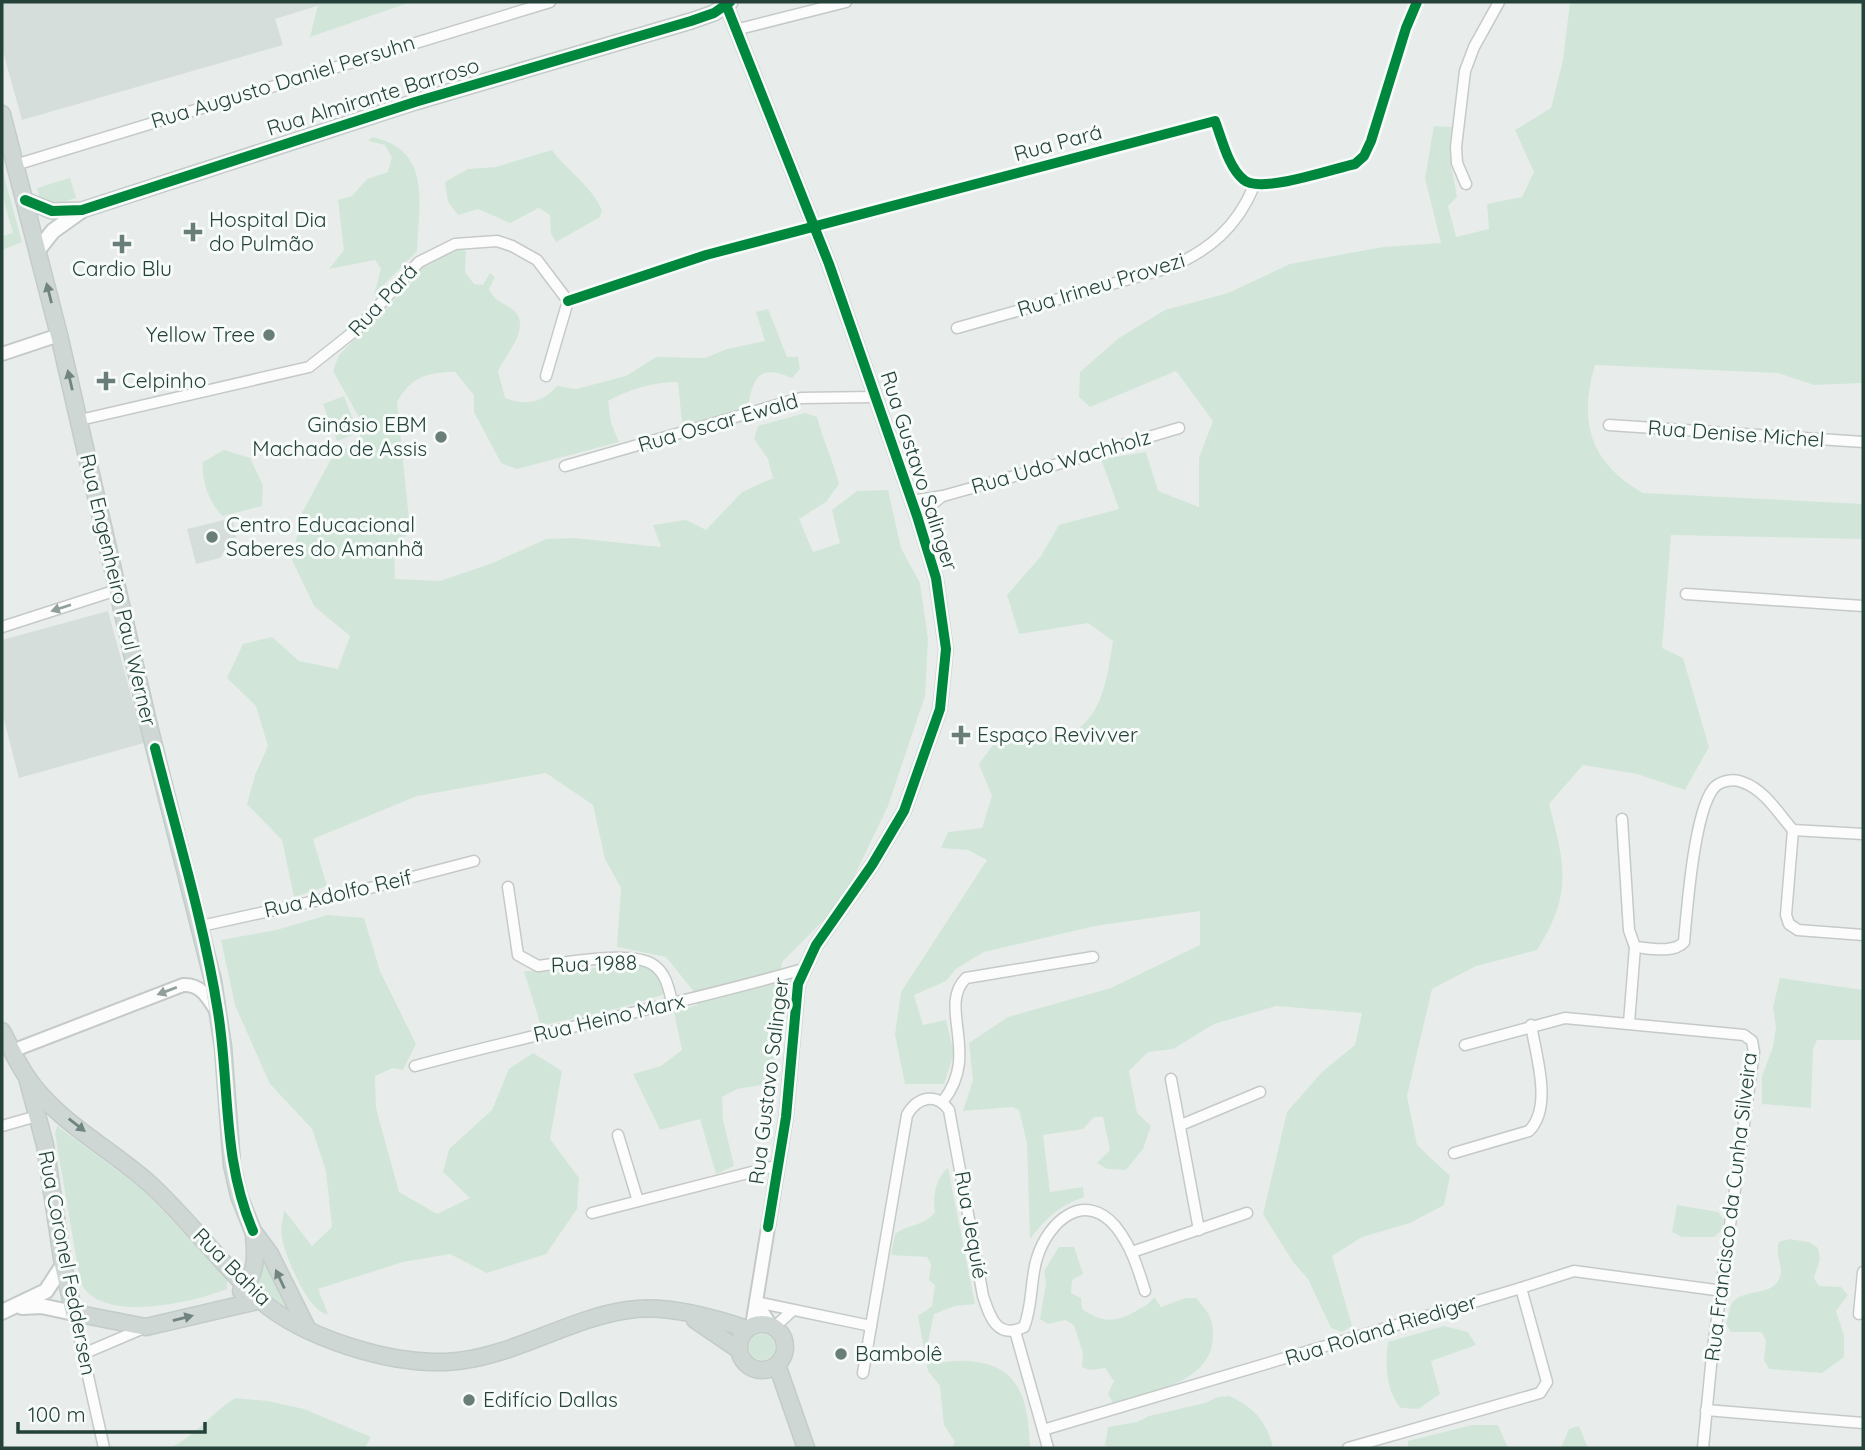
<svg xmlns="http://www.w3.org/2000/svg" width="1865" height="1450" viewBox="0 0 1865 1450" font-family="Quicksand,sans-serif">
  <rect width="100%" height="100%" fill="#e8edeb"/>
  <g fill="#d6dedb">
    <path d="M2 2H330L275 19 283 45 22 120 2 48Z"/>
    <path d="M232 518 238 546 226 548 220 558 196 564 187 529Z"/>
    <path d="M108 611 144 743 19 778 2 712V640Z"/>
  </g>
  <g fill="#d1e6d8">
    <path d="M330 2H411L310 37 318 5Z"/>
    <path d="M1570 2H1863V383L1814 385 1778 373 1595 365C1578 422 1590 463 1643 493L1863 504V539L1671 535 1662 648 1683 658 1709 747 1685 790 1637 774 1583 765 1549 804C1565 865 1573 893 1537 950L1476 966 1432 989 1407 1096 1417 1145 1450 1176 1444 1205 1410 1223 1362 1237 1332 1256 1352 1326 1342 1332 1331 1328 1308 1279 1293 1262 1263 1214 1287 1112 1322 1072 1355 1045 1362 1013 1276 1006 1214 1024 1173 1049 1148 1052 1129 1071 1137 1113 1151 1126 1143 1149 1126 1170 1107 1169 1097 1163 1110 1150 1103 1117H1094L1083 1129 1043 1135 1050 1192 1083 1187 1084 1197C1059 1206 1047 1217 1030 1239L1027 1143 1019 1110 1012 1107 963 1111 973 1080 969 1043 1008 1017 1111 988 1200 945V911L1095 926 984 952 957 968 946 981 914 995 923 1025 946 1020 954 1053 944 1084H905L895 1035 901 992 987 860 968 850 941 848 948 832 982 828 992 796 979 764 995 742C1015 739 1035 740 1055 737 1102 731 1107 678 1113 641L1088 623 1019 634 1007 595 1041 556 1059 525 1119 509 1101 459 1146 452 1158 491 1199 507V458L1213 421 1176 371 1090 407 1079 397 1080 372 1119 338 1165 310 1228 293 1290 264 1383 247 1441 243 1425 178 1434 126 1452 127 1451 165 1457 197 1448 206 1456 237 1489 229 1487 204 1522 197 1534 172 1515 130 1551 108 1563 60Z"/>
    <path d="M372 137C432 150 419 202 417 251L374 295 381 269 375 260 329 269 344 250 338 200 352 196 367 179 388 172 392 157 385 145 368 141Z"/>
    <path d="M552 150C568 172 590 184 602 210L600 217 556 242 551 234 550 215 539 208 510 223 478 209 458 215 448 202 445 182 468 169 496 167Z"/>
    <path d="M2 169 22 242 2 250V236L13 233 2 194Z"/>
    <path d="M70 178 76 198 52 205 40 200 37 188Z"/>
    <path d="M454 247 466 251 465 272 474 284 483 285 490 273 495 277 489 289C493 299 501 302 509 307 536 323 506 353 498 371L505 398C527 406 542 403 557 386L576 389 626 376 656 357 705 358 727 349 765 341 756 312 768 309 787 357H798L800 369 792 378C764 366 754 372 749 402L739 410 699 427 682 423 678 382C654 382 629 389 608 401L611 423 619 442 517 469 501 463 474 412V395L455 372C427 372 411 377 397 402L409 519 406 536 394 544 395 579 440 581 493 563 546 539 574 538 661 547 653 525 686 520 706 530 742 492 773 478 768 459 754 439 758 426 805 413 817 417C823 440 833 461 839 484L826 502 799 519 813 552 840 543 832 510 857 491 888 490 901 548 920 583 928 639 925 696 888 806 851 883 829 915 782 962 775 1011 773 1083 737 1089 722 1097 723 1120 734 1166 716 1174 700 1119 660 1130 633 1074 661 1066 682 1050 674 1012 697 1005 695 993 666 957 617 947 621 888 605 859 593 805 546 773 417 796 313 839 327 886 294 897 282 840 247 804 255 775 268 746 256 706 227 678 243 644 272 637 299 661 338 669 350 636 314 606 292 560 302 513 330 461 360 437 359 417 333 371 339 355 415 279 417 267Z"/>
    <path d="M344 396 358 433 337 441 323 404Z"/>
    <path d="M224 450 250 458 263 485 262 506 223 516C209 504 201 479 203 462Z"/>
    <path d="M328 915 364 918 380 971 416 1044 403 1070 393 1068 375 1076 376 1108 399 1192 437 1214 470 1198 443 1172 449 1149 492 1110 509 1069 533 1053 562 1071 550 1139 579 1178 577 1209 546 1254 487 1273 450 1254 403 1262 318 1289 328 1314C309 1314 285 1256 282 1238 280 1230 283 1219 284 1210L312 1246 332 1227 326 1171 312 1129 270 1084 235 1005 221 940 276 930Z"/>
    <path d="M631 962C652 967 661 972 669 992 626 1009 585 1015 541 1026L524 971 570 972Z"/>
    <path d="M1780 978 1863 990V1040H1817L1813 1049 1811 1108 1762 1104V1076L1773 1047 1776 1027 1773 1007Z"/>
    <path d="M57 1126 141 1188 227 1277V1289C195 1302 95 1326 80 1280L55 1133Z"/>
    <path d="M948 1168 975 1304 955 1306 934 1314 928 1342 933 1363C944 1363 955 1360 966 1361 1022 1363 1028 1402 1030 1448H952L955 1442 944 1425 940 1386 928 1371 918 1316 932 1306 935 1285 929 1280 931 1264 927 1257 891 1255 895 1234C908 1224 925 1226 935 1212 932 1197 936 1177 948 1168Z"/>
    <path d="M1677 1205 1718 1212 1724 1220 1722 1230 1714 1237H1682L1672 1232Z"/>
    <path d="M1789 1239 1809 1242 1818 1248 1820 1259 1814 1278 1819 1286 1841 1287 1848 1295 1836 1311 1844 1335V1357L1822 1373 1769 1369 1764 1360 1766 1340 1761 1332H1731L1726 1324C1728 1318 1729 1309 1732 1303 1743 1288 1771 1297 1779 1279 1785 1267 1774 1255 1779 1242Z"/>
    <path d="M1059 1247H1074L1083 1274 1072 1280 1071 1293 1081 1298 1082 1309C1102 1323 1115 1323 1136 1311 1144 1306 1149 1305 1154 1297L1161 1307 1185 1298H1196C1207 1310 1214 1320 1213 1336 1212 1384 1150 1391 1113 1403L1108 1394 1114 1381 1105 1368 1090 1370 1082 1367 1083 1354 1074 1325 1065 1320 1048 1324 1040 1319 1046 1283 1044 1271Z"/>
    <path d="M262 1264 270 1265 295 1316 276 1305 257 1285Z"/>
    <path d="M1444 1326 1468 1332 1476 1345 1431 1361 1440 1394 1418 1409 1401 1408C1386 1392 1385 1364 1388 1342Z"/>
    <circle cx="762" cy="1347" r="13"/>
    <path d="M1229 1396C1253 1406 1268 1423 1273 1448H1110L1105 1445 1108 1427 1137 1422 1149 1416 1205 1403 1218 1397Z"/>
    <path d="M235 1398 268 1401 304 1409 371 1437 365 1448H170C198 1434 209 1415 235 1398Z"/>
    <path d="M1472 1425H1498L1508 1448H1408V1441Z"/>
    <path d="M1579 1426 1588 1448H1561L1569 1429Z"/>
  </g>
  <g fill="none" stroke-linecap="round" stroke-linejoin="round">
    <defs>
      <g id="minor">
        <path d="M739 29 846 2"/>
        <path d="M15 165 550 2"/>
        <path d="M1466 184 1457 163 1456 147 1465 71 1474 47 1499 2"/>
        <path d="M568 301 706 255 1215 121C1222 139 1228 167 1244 180 1260 194 1332 169 1355 164L1364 156 1371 141 1406 28 1417 2"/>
        <path d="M957 328 1168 268C1209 251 1237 227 1254 186"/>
        <path d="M546 376 568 301"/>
        <path d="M80 420 309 367 357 329 419 262 455 244 497 241 512 246 537 260 568 301"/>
        <path d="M1609 425 1863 442"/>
        <path d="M565 466 801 398 874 397"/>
        <path d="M912 501 943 496 1072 460 1179 428"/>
        <path d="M917 516 940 498"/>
        <path d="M1686 594 1863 606"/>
        <path d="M2 627 120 589"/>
        <path d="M1622 819 1629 930 1635 947C1649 948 1673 954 1684 942 1687 909 1694 814 1713 789 1719 781 1733 778 1742 782 1764 789 1778 813 1793 830L1863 834"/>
        <path d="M1793 830 1786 915 1789 924 1798 930 1863 935"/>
        <path d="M508 887 518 955 538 966C563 963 635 949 655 966 667 975 669 991 673 1005"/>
        <path d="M201 926 347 894 474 861"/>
        <path d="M1629 1023 1635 947"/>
        <path d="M1465 1045 1565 1018 1744 1035 1752 1041 1754 1052 1712 1355 1703 1448"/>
        <path d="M415 1066C544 1031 675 1006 803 969"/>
        <path d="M1171 1079 1199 1230"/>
        <path d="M943 1101C981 1054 937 1007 966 978L1093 957"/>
        <path d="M1181 1125 1260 1092"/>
        <path d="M2 1126 37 1116"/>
        <path d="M618 1135 638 1201"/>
        <path d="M1454 1153 1529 1131C1553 1107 1536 1056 1531 1025"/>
        <path d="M592 1213 779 1165"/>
        <path d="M1132 1252 1247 1213"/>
        <path d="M756 1302 871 1326"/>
        <path d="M74 1313 104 1448"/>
        <path d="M1859 1314 1863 1272"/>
        <path d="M777 1330 780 1322 793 1310"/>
        <path d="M1015 1331 1048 1448"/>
        <path d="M83 1354 144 1328"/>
        <path d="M863 1373 907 1115C917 1097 936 1092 949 1110L983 1296C990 1317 997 1340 1024 1327 1033 1305 1030 1280 1037 1258 1048 1222 1084 1189 1116 1227 1131 1246 1138 1268 1145 1291"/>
        <path d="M1706 1410 1863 1423"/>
        <path d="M1043 1430 1521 1288 1574 1271 1723 1291"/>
        <path d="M1348 1448 1540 1393 1547 1382 1521 1288"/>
      </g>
      <g id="tertiary">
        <path d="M727 7 829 264 917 516 936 578 946 649 940 709 904 811 872 865 816 945 798 984 786 1117 752 1326"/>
        <path d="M2 354 59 335"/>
        <path d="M12 1051 183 985C200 984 207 996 215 1009"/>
        <path d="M756 1302 771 1326"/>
      </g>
      <g id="secondary">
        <path d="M25 200 52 211 82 210 415 102 691 21 714 13 730 2"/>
        <path d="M38 250 53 231 81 211"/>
        <path d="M22 1307 41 1306 74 1313"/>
        <path d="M2 1312 46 1291 63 1265"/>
      </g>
      <g id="primary">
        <path d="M2 114 59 335 147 718 213 981 223 1047 232 1165 239 1196 253 1231 270 1254 307 1328"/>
        <path d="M2 1031C10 1046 17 1063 27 1077 56 1121 111 1149 150 1184 189 1220 220 1263 259 1299 303 1338 388 1364 446 1362 511 1359 565 1319 628 1310 665 1304 712 1317 747 1329"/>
        <path d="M28 1081 45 1145 63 1265 74 1313 146 1327 261 1300"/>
        <path d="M241 1291C257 1275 256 1255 254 1234"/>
        <path d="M695 1320 739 1350"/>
        <circle cx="762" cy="1347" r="23"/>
        <path d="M777 1365 806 1448"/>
      </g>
    </defs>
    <use href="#minor" stroke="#c5cac8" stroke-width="13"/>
    <use href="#tertiary" stroke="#c5cac8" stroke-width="16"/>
    <use href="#secondary" stroke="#c3cbc8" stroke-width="18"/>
    <use href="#primary" stroke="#c3ccc9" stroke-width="19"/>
    <use href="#minor" stroke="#fcfcfc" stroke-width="10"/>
    <use href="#tertiary" stroke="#fcfcfc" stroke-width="12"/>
    <use href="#secondary" stroke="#fcfcfc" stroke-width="14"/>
    <use href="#primary" stroke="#cfd7d5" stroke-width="16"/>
    <defs>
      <g id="cycleway">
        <path d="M727 7 829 264 917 516 936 578 946 649 940 709 904 811 872 865 816 945 798 984 786 1117 768 1227"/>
        <path d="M25 200 52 211 82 210 415 102 691 21 714 13 730 2"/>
        <path d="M568 301 706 255 1215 121C1222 139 1228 167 1244 180 1260 194 1332 169 1355 164L1364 156 1371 141 1406 28 1417 2"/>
        <path d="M155 748C177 835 204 923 218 1012 230 1087 222 1159 253 1231"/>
      </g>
    </defs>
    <use href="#cycleway" stroke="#f7fbf9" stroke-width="15"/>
    <use href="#cycleway" stroke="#00873e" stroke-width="10"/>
  </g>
  <defs><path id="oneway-solid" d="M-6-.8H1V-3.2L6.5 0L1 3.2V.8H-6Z" transform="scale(1.75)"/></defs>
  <g fill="#718580">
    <use href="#oneway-solid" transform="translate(49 293) rotate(-104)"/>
    <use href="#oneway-solid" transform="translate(70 380) rotate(-103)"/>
    <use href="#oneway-solid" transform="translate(77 1125) rotate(38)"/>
    <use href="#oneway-solid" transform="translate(280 1279) rotate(-115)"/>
    <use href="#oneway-solid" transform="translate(183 1318) rotate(-14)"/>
  </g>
  <g fill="#909f9b">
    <use href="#oneway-solid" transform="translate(61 608) rotate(162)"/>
    <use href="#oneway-solid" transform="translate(167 991) rotate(159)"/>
  </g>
  <g fill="#697e78" stroke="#f7fbf9" stroke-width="2.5">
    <path d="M189.5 221.5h7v7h7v7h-7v7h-7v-7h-7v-7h7z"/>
    <path d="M118.5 233.5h7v7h7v7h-7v7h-7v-7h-7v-7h7z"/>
    <circle cx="269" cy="335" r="7"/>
    <path d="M102.5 370.5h7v7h7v7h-7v7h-7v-7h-7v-7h7z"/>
    <circle cx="441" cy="437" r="7"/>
    <circle cx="212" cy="537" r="7"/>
    <path d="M957.5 724.5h7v7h7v7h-7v7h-7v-7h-7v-7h7z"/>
    <circle cx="841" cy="1354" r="7"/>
    <circle cx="469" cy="1400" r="7"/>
  </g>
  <g text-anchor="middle" stroke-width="6" stroke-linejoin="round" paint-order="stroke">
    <g font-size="21" fill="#24423a" stroke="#f7fbf9">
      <text transform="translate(283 82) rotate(-17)" y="7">Rua Augusto Daniel Persuhn</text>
      <text transform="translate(373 97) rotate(-17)" y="7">Rua Almirante Barroso</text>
      <text transform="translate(1058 143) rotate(-15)" y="7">Rua Pará</text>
      <text transform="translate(1101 285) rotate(-17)" y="7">Rua Irineu Provezi</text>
      <text transform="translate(383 300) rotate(-47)" y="7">Rua Pará</text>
      <text transform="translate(718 423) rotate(-16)" y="7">Rua Oscar Ewald</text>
      <text transform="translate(1736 434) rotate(4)" y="7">Rua Denise Michel</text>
      <text transform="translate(1061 462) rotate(-16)" y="7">Rua Udo Wachholz</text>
      <text transform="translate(919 471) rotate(72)" y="7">Rua Gustavo Salinger</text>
      <text transform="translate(118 590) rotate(77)" y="7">Rua Engenheiro Paul Werner</text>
      <text transform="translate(338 894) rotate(-13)" y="7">Rua Adolfo Reif</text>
      <text transform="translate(594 964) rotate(-2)" y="7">Rua 1988</text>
      <text transform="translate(609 1018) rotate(-13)" y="7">Rua Heino Marx</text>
      <text transform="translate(769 1081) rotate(-83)" y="7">Rua Gustavo Salinger</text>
      <text transform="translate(1731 1207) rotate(-83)" y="7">Rua Francisco da Cunha Silveira</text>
      <text transform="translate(971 1225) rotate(80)" y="7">Rua Jequié</text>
      <text transform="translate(67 1263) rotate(79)" y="7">Rua Coronel Feddersen</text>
      <text transform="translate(232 1267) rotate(45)" y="7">Rua Bahia</text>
      <text transform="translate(1381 1330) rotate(-17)" y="7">Rua Roland Riediger</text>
    </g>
    <g font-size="21" fill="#24423a" stroke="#f7fbf9" text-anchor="start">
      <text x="209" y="227">Hospital Dia<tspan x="209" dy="24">do Pulmão</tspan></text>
      <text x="122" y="276" text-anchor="middle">Cardio Blu</text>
      <text x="255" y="342" text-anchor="end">Yellow Tree</text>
      <text x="122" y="388">Celpinho</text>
      <text x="427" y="432" text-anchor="end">Ginásio EBM<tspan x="427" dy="24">Machado de Assis</tspan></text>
      <text x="226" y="532">Centro Educacional<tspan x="226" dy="24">Saberes do Amanhã</tspan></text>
      <text x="977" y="742">Espaço Revivver</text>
      <text x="855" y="1361">Bambolê</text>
      <text x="483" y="1407">Edifício Dallas</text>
    </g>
  </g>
  <rect width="1865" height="1450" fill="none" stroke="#24423a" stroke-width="7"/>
  <path d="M18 1422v10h187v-10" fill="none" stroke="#24423a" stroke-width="3.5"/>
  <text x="28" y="1422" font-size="21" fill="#24423a" stroke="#f7fbf9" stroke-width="5" paint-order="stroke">100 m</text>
</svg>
